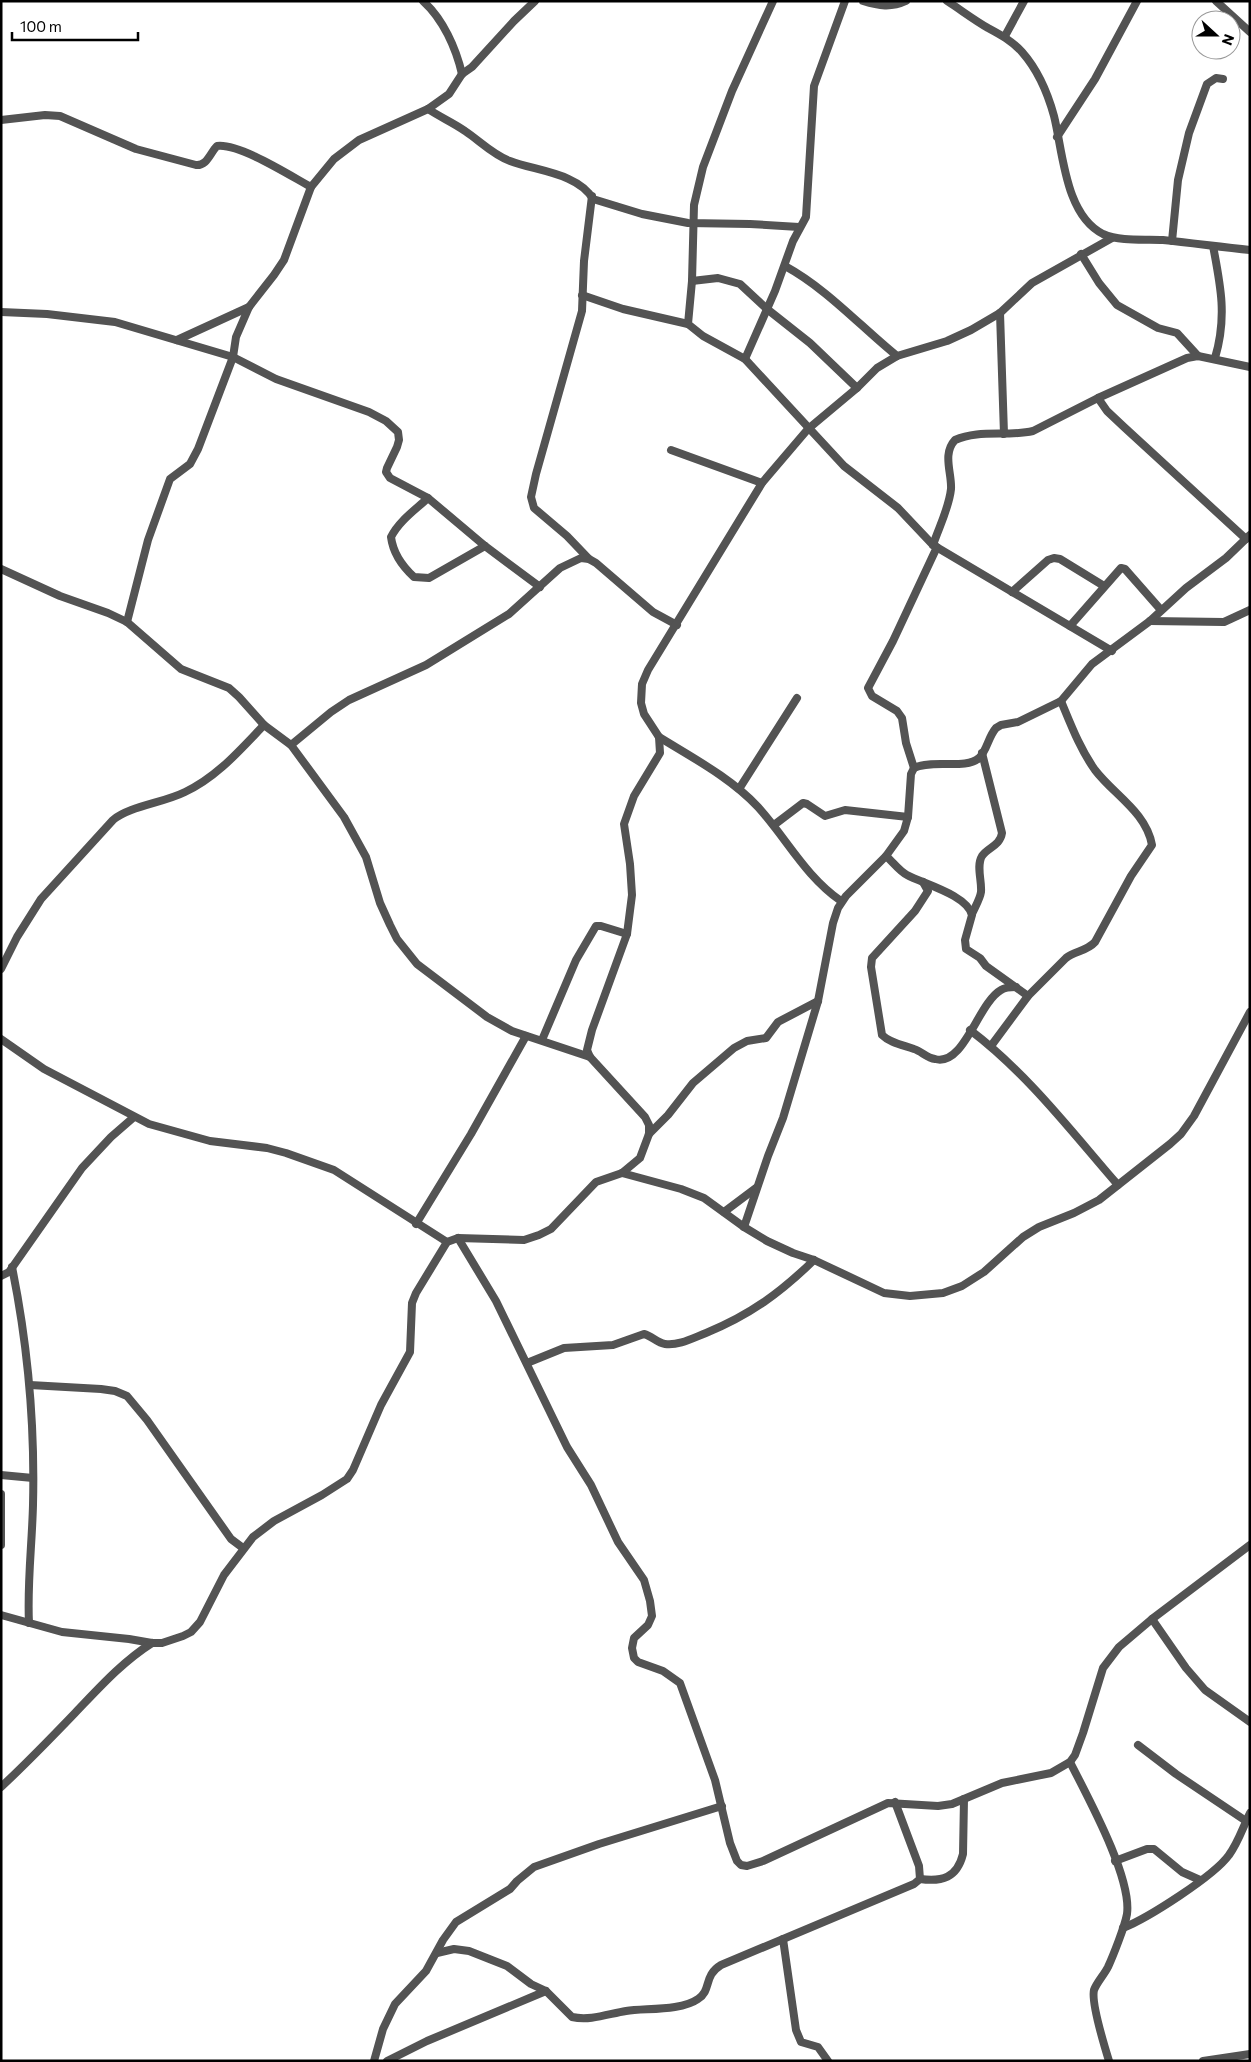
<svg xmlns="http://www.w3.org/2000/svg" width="1251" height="2062" viewBox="0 0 1251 2062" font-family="Commissioner,sans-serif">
  <rect width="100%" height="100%" fill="#fff"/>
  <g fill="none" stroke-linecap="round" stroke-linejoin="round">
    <g stroke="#535353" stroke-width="8">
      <path d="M423 1C443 19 456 48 462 74"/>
      <path d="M773 1 732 91 703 167 694 205 692 281 688 324 703 336 745 359 844 466 898 508 933 545 1112 651"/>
      <path d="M863 1C879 6 891 8 906 1"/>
      <path d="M947 1C961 10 974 20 988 28 1001 35 1012 41 1022 52 1037 69 1048 94 1054 116 1063 152 1065 215 1103 234 1121 242 1144 239 1163 240 1192 243 1221 247 1250 250"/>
      <path d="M1216 1 1250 32"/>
      <path d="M1005 36 1024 1"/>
      <path d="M428 109C440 117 454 123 465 131 480 141 493 155 510 161 536 171 578 173 593 199L642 214 688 223 750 224 799 227"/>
      <path d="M1 120 45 115 60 116 136 149 196 165C207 166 210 153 217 146 239 143 289 175 311 187"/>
      <path d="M1057 137 1095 79 1137 1"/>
      <path d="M1172 241 1178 180 1189 133 1207 84 1216 78 1223 79"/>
      <path d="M1213 246C1221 287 1227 318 1215 358"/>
      <path d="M1081 254 1099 283 1117 305 1158 328 1177 333 1198 356"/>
      <path d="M785 266C827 289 860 326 897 356"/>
      <path d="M692 281 718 278 740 284 767 309 810 343 857 388"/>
      <path d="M582 295 623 309 688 324"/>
      <path d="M1 312 47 314 115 322 233 357 276 379 369 412 386 421 398 432 399 440 397 447 387 468 386 472 390 478 428 498 485 546 540 587"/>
      <path d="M1000 313 1004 434"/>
      <path d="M177 340 249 307"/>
      <path d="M745 359 775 291 793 241 806 217 814 86 845 1"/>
      <path d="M1098 398 1107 411 1124 427 1246 539"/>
      <path d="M671 450 762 483"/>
      <path d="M428 498C415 510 399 521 391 537 393 553 402 566 414 577L429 578 485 546"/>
      <path d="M933 545C939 527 949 508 951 489 952 473 942 454 955 440 979 429 1007 437 1033 431L1098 398 1187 358 1198 356 1250 367"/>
      <path d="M589 559 567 536 534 508 531 497 536 474 582 311 584 261 592 196"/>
      <path d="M1 569 60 596 108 613 127 622 181 669 229 688 239 697 264 725 291 745 344 817 366 857 380 903 390 925 397 939 417 964 487 1017 512 1031 590 1057"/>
      <path d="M1012 592 1048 560 1054 558 1060 559 1104 586"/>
      <path d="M1150 621 1224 622 1250 610"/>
      <path d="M127 622 148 540 170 479 190 464 198 449 233 357 236 337 249 307 274 275 284 260 311 187 334 159 359 140 428 109 449 94 462 74 472 67 514 21 535 1"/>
      <path d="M1070 626 1121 568 1125 569 1161 610"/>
      <path d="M659 737C693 758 731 778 758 807 787 839 805 876 841 901"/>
      <path d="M291 745 331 712 349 700 426 665 509 614 560 568 581 558 589 559 596 563 653 612 677 625"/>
      <path d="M914 768 906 743 902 718 897 711 872 696 868 688 893 641 937 547"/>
      <path d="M739 789 797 698"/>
      <path d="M774 825 803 803 807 804 825 816 845 810 908 817"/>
      <path d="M886 856C893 862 899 871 907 875 924 884 967 895 972 915L965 940 966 949 980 958 986 966 1028 996"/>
      <path d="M923 882 928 891 915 911 872 958 871 967 882 1035C890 1043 903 1045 914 1049 921 1051 927 1058 935 1059 964 1067 978 1003 1001 990 1005 987 1011 987 1016 987"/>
      <path d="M972 914C975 907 980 899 981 892 982 880 976 866 982 856 988 847 1000 846 1002 833L982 753"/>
      <path d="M1 969 17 937 41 899 113 820C130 806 163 803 185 792 217 777 240 750 264 725"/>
      <path d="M970 1030C1028 1074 1071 1131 1118 1185"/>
      <path d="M1 1039 44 1069 149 1124 210 1141 267 1148 286 1153 334 1170 447 1242"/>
      <path d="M542 1040 576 960 596 926H601L627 934"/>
      <path d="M991 1046 1028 996 1066 958C1075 951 1087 951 1095 942L1131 876 1152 845C1146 812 1114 795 1095 770 1080 749 1071 725 1061 701"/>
      <path d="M649 1134 668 1115 693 1083 734 1048 747 1041 766 1038 778 1022 818 1001"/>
      <path d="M622 1173 681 1189 704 1198 744 1227 767 1241 793 1253 814 1260 884 1293 910 1296 943 1293 962 1286 984 1272 1023 1237 1039 1227 1074 1213 1099 1200 1170 1144 1181 1134 1194 1116 1250 1012"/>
      <path d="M724 1212 756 1188"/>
      <path d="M416 1224 471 1134 526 1036"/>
      <path d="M744 1227 768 1156 783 1118 818 1001 833 923 838 908 846 896 886 856 904 831 908 817 911 774 914 768C932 759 966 770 979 758 987 751 988 737 996 728L1001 725 1018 722 1061 701 1092 664 1150 621 1186 588 1226 558 1250 535"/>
      <path d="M458 1238 496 1301 567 1447 591 1485 618 1542 644 1580 650 1601 652 1616 648 1625 634 1638 632 1648 634 1658 638 1662 663 1671 680 1683 715 1780 730 1843 737 1861 741 1865 747 1866 763 1861 888 1803 938 1806 952 1804 1002 1783 1051 1773 1070 1762 1075 1755 1083 1733 1103 1668 1119 1647 1152 1619 1250 1545"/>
      <path d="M12 1267C28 1346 35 1425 33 1505 32 1545 27 1584 29 1623"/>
      <path d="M1 1276 9 1272 82 1168 111 1137 134 1117"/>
      <path d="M527 1363 564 1348 613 1345 644 1334C652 1336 657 1343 665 1344 678 1346 693 1338 706 1333 750 1315 780 1293 814 1260"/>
      <path d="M30 1385 101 1389 115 1391 127 1396 147 1420 231 1539 243 1548"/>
      <path d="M1 1475 33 1478"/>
      <path d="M1 1494V1545"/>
      <path d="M1 1615 62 1632 129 1639 152 1643H162L183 1636 191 1632 200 1622 224 1575 253 1537 274 1521 322 1495 347 1479 353 1470 381 1405 410 1352 412 1303 416 1293 447 1242 458 1238 524 1240 539 1235 551 1229 596 1182 622 1173 640 1158 649 1134V1125L645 1117 590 1057 587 1050 592 1030 627 934 632 895 630 864 624 824 634 796 660 753 659 737 644 714 641 703 642 684 648 670 762 483 808 429 857 388 877 368 897 356 947 341 971 330 1000 313 1032 283 1112 238"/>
      <path d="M1152 1619 1186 1668 1205 1690 1250 1722"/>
      <path d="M1138 1745 1176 1774 1246 1821"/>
      <path d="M1070 1762C1087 1796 1132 1877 1127 1914 1125 1926 1113 1956 1108 1967 1104 1975 1097 1982 1094 1990 1091 2002 1105 2048 1109 2061"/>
      <path d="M1 1787C27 1763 51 1738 75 1713 99 1688 122 1662 152 1643"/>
      <path d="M1115 1861 1147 1849H1154L1182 1872 1200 1880"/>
      <path d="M920 1879C942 1882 957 1878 963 1854L964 1799"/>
      <path d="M1123 1928C1148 1918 1214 1876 1229 1855 1238 1843 1243 1827 1250 1813"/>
      <path d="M783 1939 796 2030 801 2042 818 2047 828 2061"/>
      <path d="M437 1953 454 1949 469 1951 507 1966 531 1984 546 1991 572 2017C590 2021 608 2014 626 2011 646 2008 681 2011 698 1999 712 1990 703 1976 721 1965L914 1884 920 1879 919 1866 895 1802"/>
      <path d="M374 2061 383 2029 395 2004 426 1971 443 1940 456 1922 510 1889 517 1881 534 1867 599 1844 722 1806"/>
      <path d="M387 2061 427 2041 546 1991"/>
      <path d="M1203 2061 1250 2054"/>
    </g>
  </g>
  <rect width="1251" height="2062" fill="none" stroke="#000000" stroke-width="5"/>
  <g transform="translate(1216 35) rotate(111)"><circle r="24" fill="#ffffff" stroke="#999999"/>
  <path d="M0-4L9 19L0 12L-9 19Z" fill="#000000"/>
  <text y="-8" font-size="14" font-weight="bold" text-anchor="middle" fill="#000000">N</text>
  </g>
  <path d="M12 32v8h126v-8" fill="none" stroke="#000000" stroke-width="2.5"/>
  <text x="20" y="32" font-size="15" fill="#000000" stroke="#ffffff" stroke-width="4" paint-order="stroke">100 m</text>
</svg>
